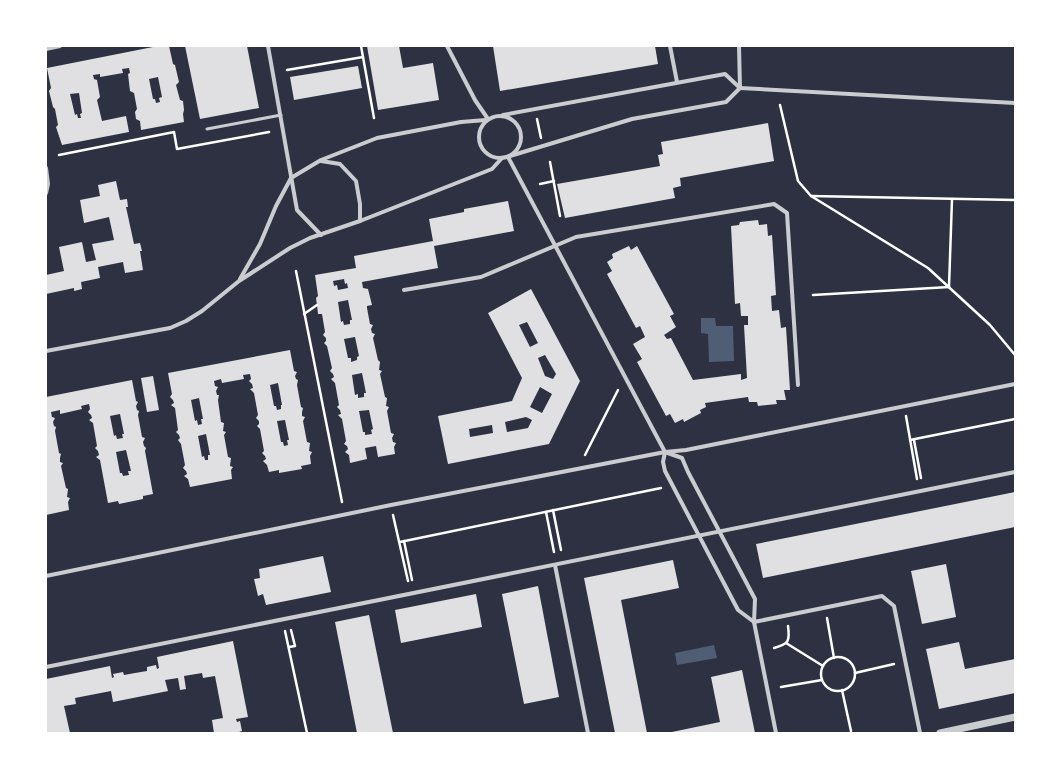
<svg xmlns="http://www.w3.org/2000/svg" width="1061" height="779" viewBox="0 0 1061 779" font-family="Cabin,sans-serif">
  <rect width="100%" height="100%" fill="#2d3142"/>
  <g fill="#4f5d75">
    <path d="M701 318H715L716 326H733L734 361 709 362 708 334 701 333Z"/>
    <path d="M714 645 717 658 677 665 675 653Z"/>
  </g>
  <g fill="#e0e0e3" fill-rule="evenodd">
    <path d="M158 46H169L173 64 175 65 179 82 176 85 180 100 183 101 184 110 183 114 184 122 141 130 140 121 136 119 135 112 137 109 134 93 130 91 128 74 130 73 129 68 122 69 123 73 100 77V74L93 75 94 79 97 80 100 97 97 100 102 121 126 116 129 132 62 145 56 127 58 125 55 109 53 107 49 91 51 88 47 68ZM158 77 162 97 159 98 160 102 156 103 155 99H153L149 79ZM79 93 82 113 80 114 81 118H78L77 114 75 115 70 94Z"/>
    <path d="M185 46H247L259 108 200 119Z"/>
    <path d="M367 46H399L403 68 433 63 439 100 378 110Z"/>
    <path d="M493 46H655L658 64 500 91Z"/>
    <path d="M358 66 362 88 294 100 290 77Z"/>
    <path d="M768 123 774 161 680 178 681 186 673 188 675 198 565 218 557 184 660 166 658 155 663 154 661 142Z"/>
    <path d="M116 181 120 200 127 199 128 207H126L134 244 140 243 142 251H140L143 270 125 273 123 262 98 267 100 278 81 282 82 289 74 291V288L46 294V275L64 271 59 247 82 242 86 262 96 260 92 244 114 240 109 217 84 223 80 200 100 196 98 185Z"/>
    <path d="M508 201 514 231 434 246 438 268 362 282 363 288 368 289 372 305 367 306V308L370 324 373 325 371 329 372 333 375 334 373 338 378 360 380 362 379 370 382 371 380 374 385 397 387 398 386 406 389 407 387 411 391 433 394 434 392 438 393 442 396 443 394 447 395 454 378 457 376 446 365 448 367 459 350 463 349 455 345 452 348 449 347 446 344 444 346 441 342 419 338 415 341 414 340 410 337 407 339 405 335 383 331 379 334 377 333 374 330 371 332 368 327 346 324 343 326 341V338L323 335 325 332 322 314H318L317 305 316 298 318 296 315 275 356 268 354 256 433 241 429 219 464 212V209ZM344 279 345 284 347 283 348 288 338 290 337 285 334 286 333 281ZM348 300 352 320H350V324L344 325 343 321 341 322 338 302ZM355 337 359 356 357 357V360L351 362V358H348L344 339ZM362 373 366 393H364V397L358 398V394L355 395 352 375ZM369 410 373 429 371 430 372 434 365 435V432H363L359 411Z"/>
    <path d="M758 220 759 225 767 224 768 236 772 235 776 295 771 296 772 311 779 310 781 328 786 327 790 390H784L786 400H776L777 404 758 406 757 402H749L748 397 705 403 706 407 700 410 701 413 684 422 683 419 675 423 670 414 666 416 637 362 642 359 633 344 645 337 640 326 636 328 607 274 612 271 607 262 613 258 612 254 629 246 631 250 637 246 674 314 670 316 676 327 664 335 667 339 671 338 693 380 741 374V380L747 378 744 325H748V316H741L740 303 735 304 731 226 739 225 740 222Z"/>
    <path d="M531 289 580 381 549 444 448 464 438 416 512 401 522 378 488 313ZM527 322 538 343 530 347 519 325ZM545 355 556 374 553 379 545 376 538 358ZM540 387 552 394 542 413 530 407ZM526 417 532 420 528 428 507 432 505 422ZM492 425 493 433 470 437 469 429Z"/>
    <path d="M290 350 294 371 297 372 295 376 296 379 298 380 297 385 301 407 303 408 302 412V416L305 417 303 421 307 442 310 443 309 451 312 452 310 456 311 464 301 466 302 469 279 473V470L269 472 267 465 263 461 266 459 265 456 262 453 264 451 260 429 257 426 259 424V421L256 418 258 415 254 393 250 389 253 388 252 384 249 381 251 379 250 374 243 375 244 379 222 383 221 379 214 381 215 386 218 387 216 391 217 395H219L218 400 221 422 224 423 223 431 226 432 224 435 228 457 231 458 230 466 233 467 231 470 232 479 190 487 188 479 184 476 187 474 186 471 183 468 185 465 181 444 178 440 180 438 179 435 176 432 178 430 175 408 171 405 174 403 173 400 170 397 172 394 168 373ZM278 383 282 405H281V409L277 410 276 406H274L270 385ZM199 398 203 419H201L202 424 198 425 197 420 195 421 191 400ZM285 420 289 440H287L288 445 284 446 283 442H281L277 421ZM206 434 210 455H208V460H205L204 456 202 457 198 436Z"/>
    <path d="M153 376 159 410 147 412 141 378Z"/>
    <path d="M132 380 136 401 138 402 136 406 137 410 139 411 138 415 142 437 145 438 143 442 144 446 146 448 145 451 153 494 143 496V499L119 504 118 501 108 503 100 460 96 457 99 455 98 451 95 448 97 446 93 423 89 420 92 418 91 415 88 412 90 409 89 404 81 406 82 409 60 414V410L51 412 52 417 55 418 53 422 54 426 56 427 55 431 59 453 61 454 60 458V462L63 463 61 466 66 488 68 489 67 497 70 498 68 502 69 510 46 515V486H47L46 479V397ZM120 414 124 434H122L123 438 117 439 116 435 114 436 110 416ZM126 450 131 471H128L129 475 123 476 122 473H120L116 452Z"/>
    <path d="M1015 492V527L763 578 756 544Z"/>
    <path d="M323 556 331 592 266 605 263 594 258 596 254 579 260 578 259 569Z"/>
    <path d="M673 560 679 588 621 600 647 733H615L584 578Z"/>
    <path d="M946 564 956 617 922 624 911 571Z"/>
    <path d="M538 586 559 697 524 704 502 594Z"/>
    <path d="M476 594 482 627 401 643 395 610Z"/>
    <path d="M369 615 393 733H357L335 622Z"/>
    <path d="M233 641 248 717 236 719 237 722 240 721 242 731 239 732V733H214L212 720 223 718 215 676 203 678 202 673 184 676 186 689 180 690 178 678 165 680 168 691 113 702 111 691 75 698 76 704 64 706 70 733H46V679L110 666 112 678 114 677 113 674 123 672 124 675 135 673 147 671V667L156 665 157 669 159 668 157 657Z"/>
    <path d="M959 642 965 669 1015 659V693L939 709 926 649Z"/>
    <path d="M742 670 755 733H667L720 722 711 677Z"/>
  </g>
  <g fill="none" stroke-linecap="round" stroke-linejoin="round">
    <g stroke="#fff" stroke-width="2.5">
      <path d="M363 57 374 118"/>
      <path d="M287 70 363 57 361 46"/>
      <path d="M780 105 798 181 811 196 928 268 990 325 1015 355"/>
      <path d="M537 119 541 138"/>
      <path d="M59 155 174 132 177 149 269 132"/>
      <path d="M550 162 560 216"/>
      <path d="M540 184 554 181"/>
      <path d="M811 196 1015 200"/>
      <path d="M296 271 342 502"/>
      <path d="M949 287 952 199"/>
      <path d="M813 295 949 287"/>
      <path d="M304 314 317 305"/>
      <path d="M906 416 917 479"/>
      <path d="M910 440 1015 419"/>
      <path d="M914 440 921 478"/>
      <path d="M585 455 618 390"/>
      <path d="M553 510 561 550"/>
      <path d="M546 512 554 552"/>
      <path d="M393 515 408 581"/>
      <path d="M404 541 412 580"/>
      <path d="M400 542 661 488"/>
      <path d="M827 618 834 658"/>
      <path d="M285 631 307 733"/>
      <path d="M786 643 823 666"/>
      <path d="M289 647 295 646 291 630"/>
      <path d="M774 648C789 644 790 641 788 626"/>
      <circle cx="838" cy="674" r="17"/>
      <path d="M855 673 894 664"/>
      <path d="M781 687 822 680"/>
      <path d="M842 690 851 731"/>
    </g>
    <path stroke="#caccd0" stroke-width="3" d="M207 129 281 115"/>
    <g stroke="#caccd0" stroke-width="4">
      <path d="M268 46 297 210 321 235"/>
      <path d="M447 46 475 100 488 119"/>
      <path d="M670 46 677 82"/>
      <path d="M46 49 60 46"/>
      <path d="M740 88 1015 103"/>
      <path d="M503 115 725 74 740 88"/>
      <circle cx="500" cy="137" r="21"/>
      <path d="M510 156 632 119 726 102 740 88 739 46"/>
      <path d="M508 157 665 452 682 458 688 472 755 599 754 622 776 733"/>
      <path d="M321 161 340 164 356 181 360 204V221"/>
      <path d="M46 168 48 184 46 193"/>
      <path d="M240 279 260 244 276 206 291 178 321 160 377 138 461 122 486 120"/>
      <path d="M404 290 481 277 576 237 774 204 787 213 798 385"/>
      <path d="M46 351 170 328 186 321 202 311 239 281 290 248 310 238 360 221 492 169 502 158"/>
      <path d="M665 452 663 462 665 471 738 610 754 622"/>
      <path d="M555 565 588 733"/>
      <path d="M46 576 391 505 665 452 686 450 1015 384"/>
      <path d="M754 622 882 596 894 606 920 733"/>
      <path d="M46 667 1015 472"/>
    </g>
    <path stroke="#caccd0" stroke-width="7" d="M940 733 1015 717"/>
  </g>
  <rect width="1061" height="779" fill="none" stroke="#ffffff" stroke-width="94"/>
</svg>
